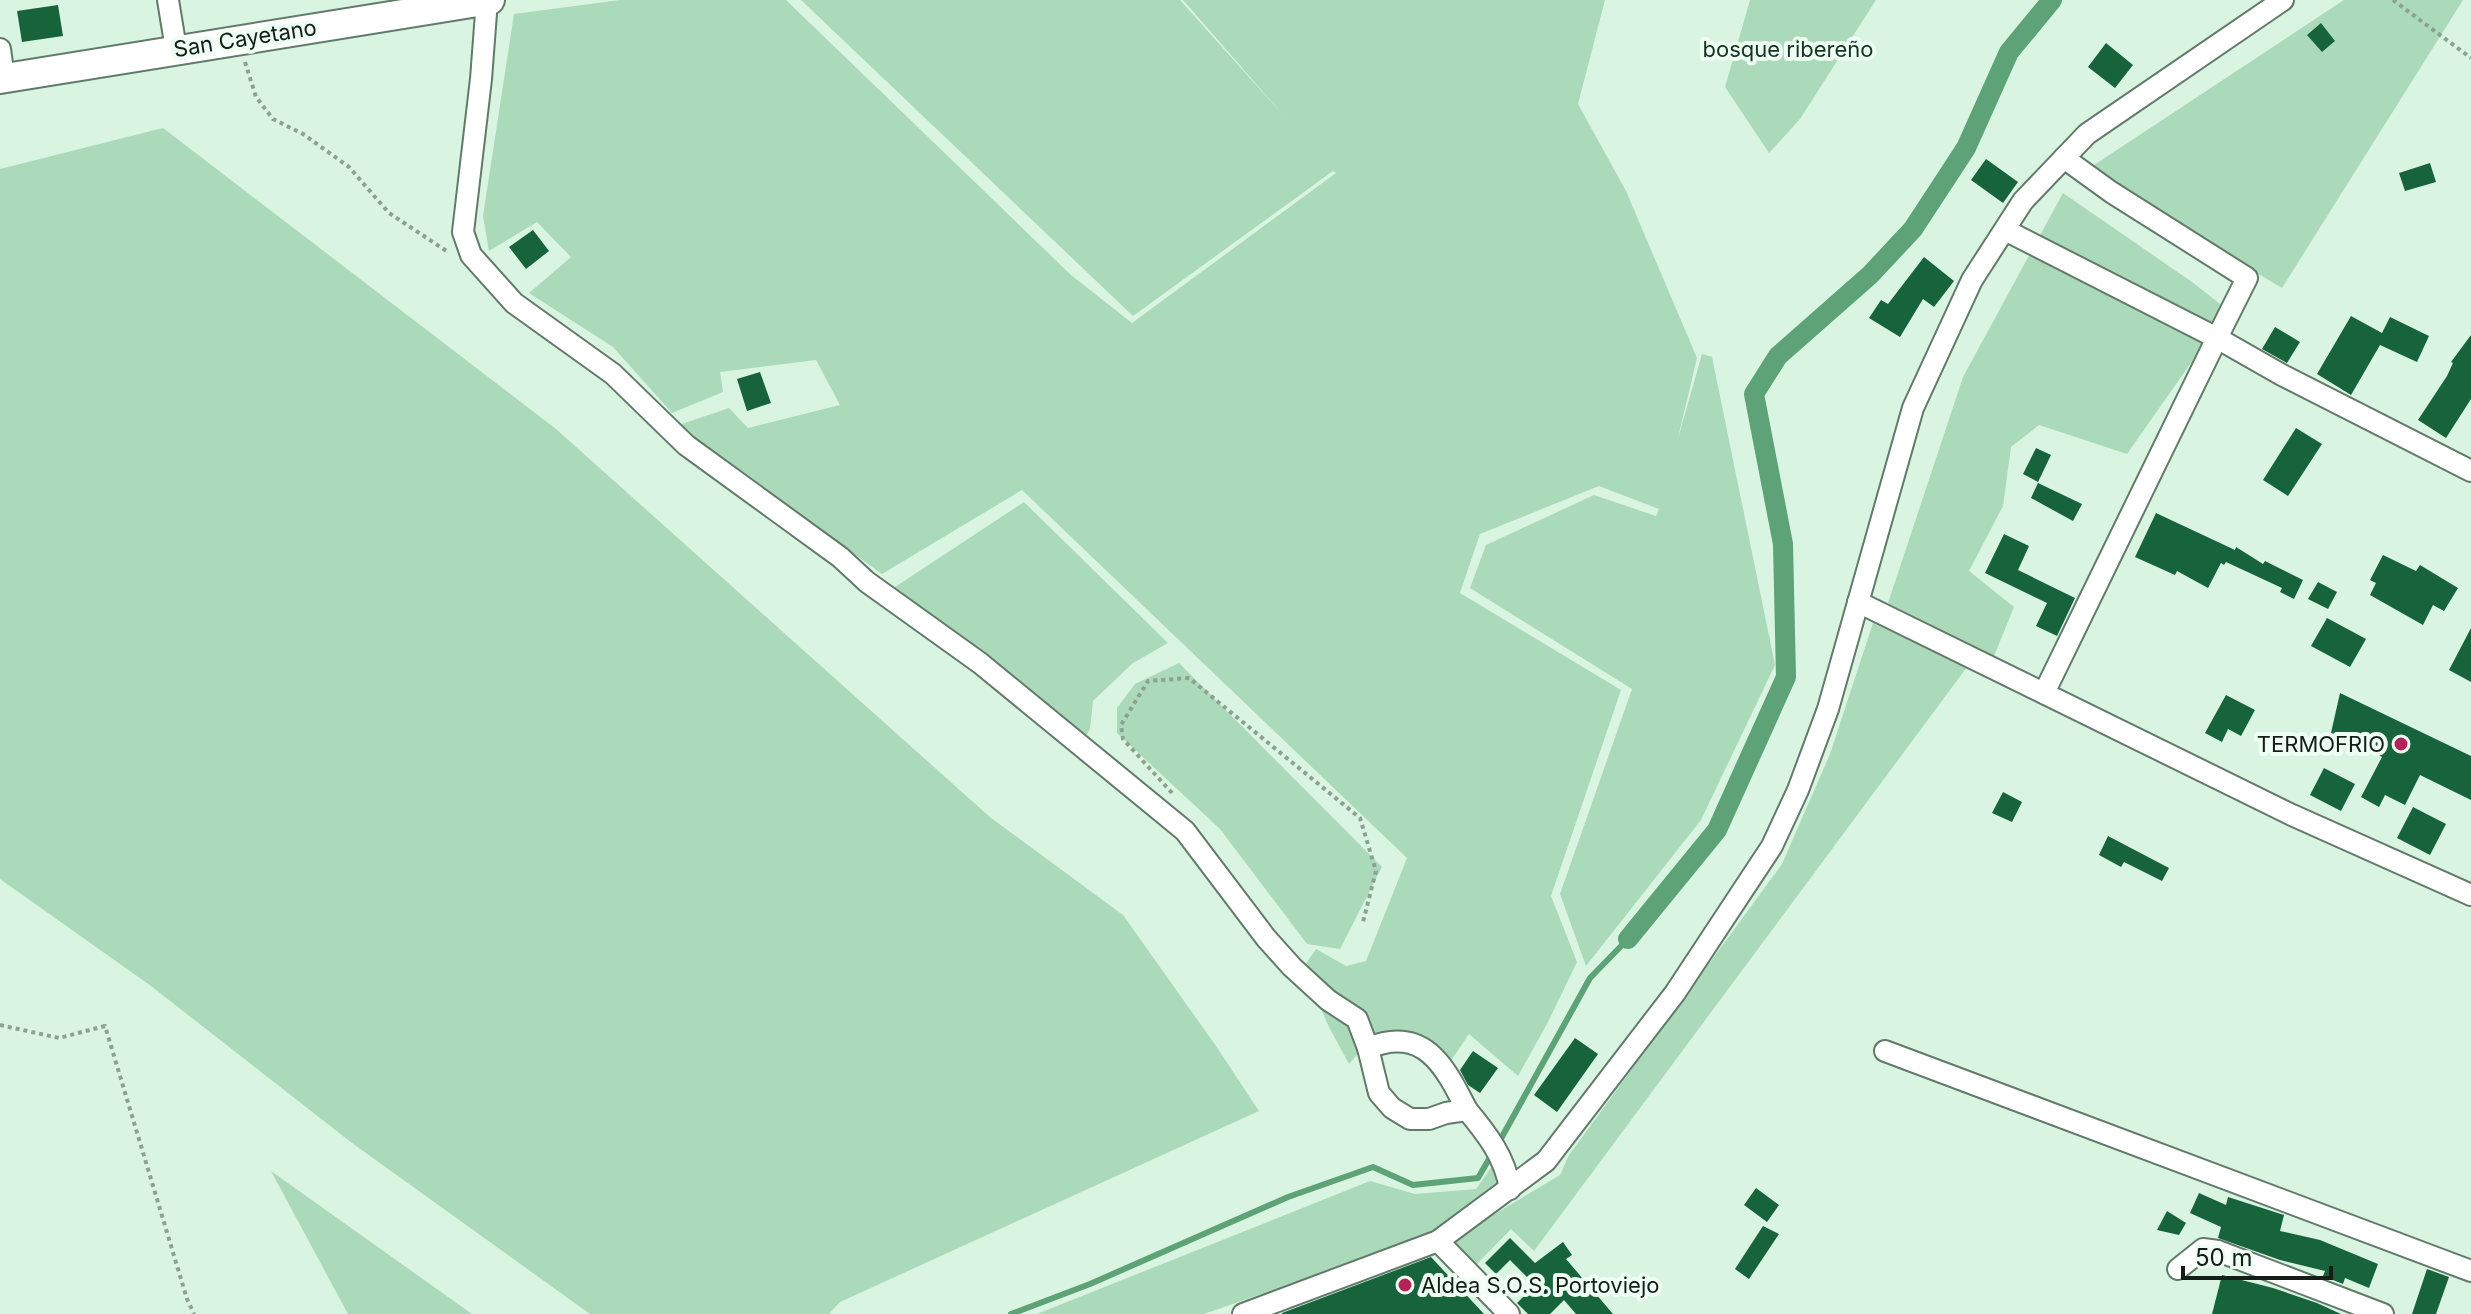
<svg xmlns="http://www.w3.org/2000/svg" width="2471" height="1314" viewBox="0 0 2471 1314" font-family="Inter,sans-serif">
  <rect width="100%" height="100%" fill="#d9f4e1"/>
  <g fill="#abdaba">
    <path d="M620 0H786L1071 275 1132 323 1336 173 1333 171 1133 316 801 0H1180L1283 115 1183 0H1605L1578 104 1626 191 1697 358 1677 442 1702 354 1712 357 1775 665 1701 820 1586 966 1560 894 1632 689 1470 588 1486 545 1594 495 1656 516 1659 509 1599 486 1480 534 1460 593 1621 690 1551 896 1577 962 1548 1022 1518 1076 1469 1034 1450 1062 1418 1045 1376 1033 1349 1064 1329 1027 1303 968 1316 949 1346 966 1366 961 1407 858 1022 490 882 574 676 426 729 408 748 428 840 405 816 360 720 372 723 392 672 413 613 347 529 293 571 257 537 222 489 251 483 216 514 14Z"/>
    <path d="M1750 0H1876L1800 119 1769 153 1725 87Z"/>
    <path d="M2344 0H2463L2282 288 2085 171Z"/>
    <path d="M163 128 556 429 991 818 1123 915 1216 1046 1259 1111 840 1302 829 1314H590L352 1143 151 986 0 879V169Z"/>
    <path d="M2063 193 2192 282 2228 310 2127 454 2039 425 2011 447 2003 506 1969 571 2014 607 1994 656 1888 603 1963 377Z"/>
    <path d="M1024 502 1168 643 1133 663 1093 701 1090 729 1081 744 892 589Z"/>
    <path d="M1873 623 1967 667 1534 1251 1511 1229 1475 1266 1448 1242 1560 1175 1569 1155 1782 864 1830 754Z"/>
    <path d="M1179 663 1382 867 1340 949 1307 944 1220 829 1117 733V708L1135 684Z"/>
    <path d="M1493 1165 1503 1190 1432 1234 1204 1314H1037L1370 1181 1415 1194 1476 1189Z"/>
    <path d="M271 1171 472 1314H348Z"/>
  </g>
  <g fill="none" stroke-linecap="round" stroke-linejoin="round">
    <g stroke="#5da377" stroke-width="6">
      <path d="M1498 1144 1590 978 1628 939"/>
      <path d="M1011 1314 1090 1284 1288 1197 1373 1167 1413 1185 1478 1178 1492 1154"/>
    </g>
    <path stroke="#5da377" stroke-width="20" d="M1628 939 1717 830 1786 677 1783 544 1754 394 1778 356 1870 275 1913 229 1966 148 2009 52 2052 0"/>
  </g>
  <g fill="#17633b">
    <path d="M58 5 63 36 22 42 17 11Z"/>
    <path d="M2321 23 2335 41 2322 52 2307 35Z"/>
    <path d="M2106 43 2133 65 2115 88 2088 67Z"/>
    <path d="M1986 159 2018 182 2003 203 1971 180Z"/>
    <path d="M2430 163 2436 182 2405 191 2399 173Z"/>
    <path d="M533 230 549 251 526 269 509 247Z"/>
    <path d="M1924 257 1954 281 1934 307 1923 299 1900 337 1869 318 1881 300 1888 304Z"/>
    <path d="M2351 316 2382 333 2390 317 2429 336 2417 362 2380 345 2351 395 2317 374Z"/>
    <path d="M2275 327 2300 342 2287 363 2262 349Z"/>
    <path d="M2471 335V399L2446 438 2418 420 2447 376 2453 363 2451 362Z"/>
    <path d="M760 372 771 403 747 411 737 379Z"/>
    <path d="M2296 428 2322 444 2288 496 2263 480Z"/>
    <path d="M2036 448 2051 455 2038 482 2023 474Z"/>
    <path d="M2038 483 2082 504 2073 521 2031 498Z"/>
    <path d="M2156 513 2235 550 2236 547 2263 564 2265 561 2303 580 2294 599 2280 592 2282 588 2226 562 2224 565 2221 563 2208 588 2177 571 2175 575 2135 557Z"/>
    <path d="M2004 534 2029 546 2018 570 2075 598 2057 636 2036 626 2047 603 1985 573Z"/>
    <path d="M2383 555 2416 571 2420 565 2458 588 2444 611 2433 605 2423 625 2370 595 2376 583 2370 580Z"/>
    <path d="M2318 582 2337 592 2328 609 2308 599Z"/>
    <path d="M2327 618 2366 639 2350 667 2311 646Z"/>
    <path d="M2471 628V682L2449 670Z"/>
    <path d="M2340 693 2471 756V800L2420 775 2405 805 2385 795 2379 807 2361 797 2382 757 2331 733Z"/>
    <path d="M2226 695 2255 710 2241 736 2228 729 2222 742 2205 733Z"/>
    <path d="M2324 768 2355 784 2341 811 2310 795Z"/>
    <path d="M2003 792 2022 802 2012 822 1992 813Z"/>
    <path d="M2413 807 2446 824 2430 855 2397 838Z"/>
    <path d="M2108 836 2169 868 2162 881 2124 862 2121 867 2099 855Z"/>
    <path d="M1575 1038 1598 1054 1557 1112 1534 1095Z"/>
    <path d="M1473 1051 1498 1068 1480 1093 1468 1085 1460 1070Z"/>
    <path d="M1756 1188 1779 1205 1767 1222 1744 1205Z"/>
    <path d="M2199 1193 2226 1205 2228 1197 2284 1215 2280 1231 2320 1240 2378 1264 2369 1288 2345 1278 2343 1284 2323 1276 2325 1271 2280 1260 2218 1238 2221 1227 2190 1213Z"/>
    <path d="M2167 1211 2186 1223 2179 1235 2157 1230Z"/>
    <path d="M1763 1226 1779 1234 1749 1279 1735 1269Z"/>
    <path d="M1510 1238 1535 1263 1563 1242 1572 1255 1566 1259 1613 1314H1576L1564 1300 1550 1314H1528L1517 1303 1535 1285 1510 1260 1496 1274 1485 1263Z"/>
    <path d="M1431 1257 1484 1314H1282V1313Z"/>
    <path d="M2427 1269 2449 1277 2436 1314H2412Z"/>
    <path d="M2222 1275 2273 1288 2317 1303 2341 1314H2212Z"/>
  </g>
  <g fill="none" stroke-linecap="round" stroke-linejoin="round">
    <defs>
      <g id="street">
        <path d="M168 0 176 49"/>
        <path d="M487 0 481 79 463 232 471 255 514 303 613 374 686 445 840 557 867 582 980 663 1185 831 1266 938 1292 967 1328 1000 1357 1019 1368 1048 1379 1093 1392 1108 1410 1119H1429L1446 1113 1467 1110C1487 1134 1505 1157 1510 1189"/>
        <path d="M0 49 4 78"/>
        <path d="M2064 158 2111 192 2247 278 2217 338 2282 375 2471 471"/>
        <path d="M2005 230 2217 338 2044 693"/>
        <path d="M1858 602 2292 815 2471 895"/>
        <path d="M1368 1048C1425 1025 1445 1067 1467 1110"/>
        <path d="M1885 1051 2471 1271"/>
        <path d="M1438 1241 1509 1314"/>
        <path d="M2178 1269 2203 1249 2218 1251 2383 1314"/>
        <path d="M1243 1314 1438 1241 1546 1161 1675 993 1772 846 1798 790 1828 709 1913 408 1972 280 2023 201 2087 134 2283 0"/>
      </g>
      <path id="secondary" d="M0 79 490 0"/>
    </defs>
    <use href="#street" stroke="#627a6a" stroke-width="24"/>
    <use href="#secondary" stroke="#627a6a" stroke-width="32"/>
    <g stroke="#8da193" stroke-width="4" stroke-dasharray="4 4" stroke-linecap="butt">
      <path d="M2393 0 2471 58"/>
      <path d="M245 62 256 97 273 119 303 134 349 167 389 213 448 252"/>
      <path d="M1172 793 1123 739 1121 725 1148 681 1189 678 1360 818 1376 871 1363 922"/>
      <path d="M0 1025 59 1038 105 1026 187 1299 194 1314"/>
    </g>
    <use href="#street" stroke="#fff" stroke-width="20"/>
    <use href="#secondary" stroke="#fff" stroke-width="28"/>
  </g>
  <g fill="#b32559" stroke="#eefef3" stroke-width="3">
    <circle cx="2401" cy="744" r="8"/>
    <circle cx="1405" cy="1285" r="8"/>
  </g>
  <g text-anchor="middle" stroke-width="8" stroke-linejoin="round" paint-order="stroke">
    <g font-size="22" fill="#141d17" stroke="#eefef3">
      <text transform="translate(245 38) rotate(-9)" y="8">San Cayetano</text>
    </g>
    <g font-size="22" fill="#153421" stroke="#eefef3">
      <text x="1788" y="57">bosque ribereño</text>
    </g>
    <g font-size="22" fill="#141d17" stroke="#eefef3" text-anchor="end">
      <text x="2385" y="752">TERMOFRIO</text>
      <text x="1421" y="1293" text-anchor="start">Aldea S.O.S. Portoviejo</text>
    </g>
  </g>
  <path d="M2183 1266v12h148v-12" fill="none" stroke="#141d17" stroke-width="4"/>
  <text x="2195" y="1266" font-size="24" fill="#141d17" stroke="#eefef3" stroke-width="6" paint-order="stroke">50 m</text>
</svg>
